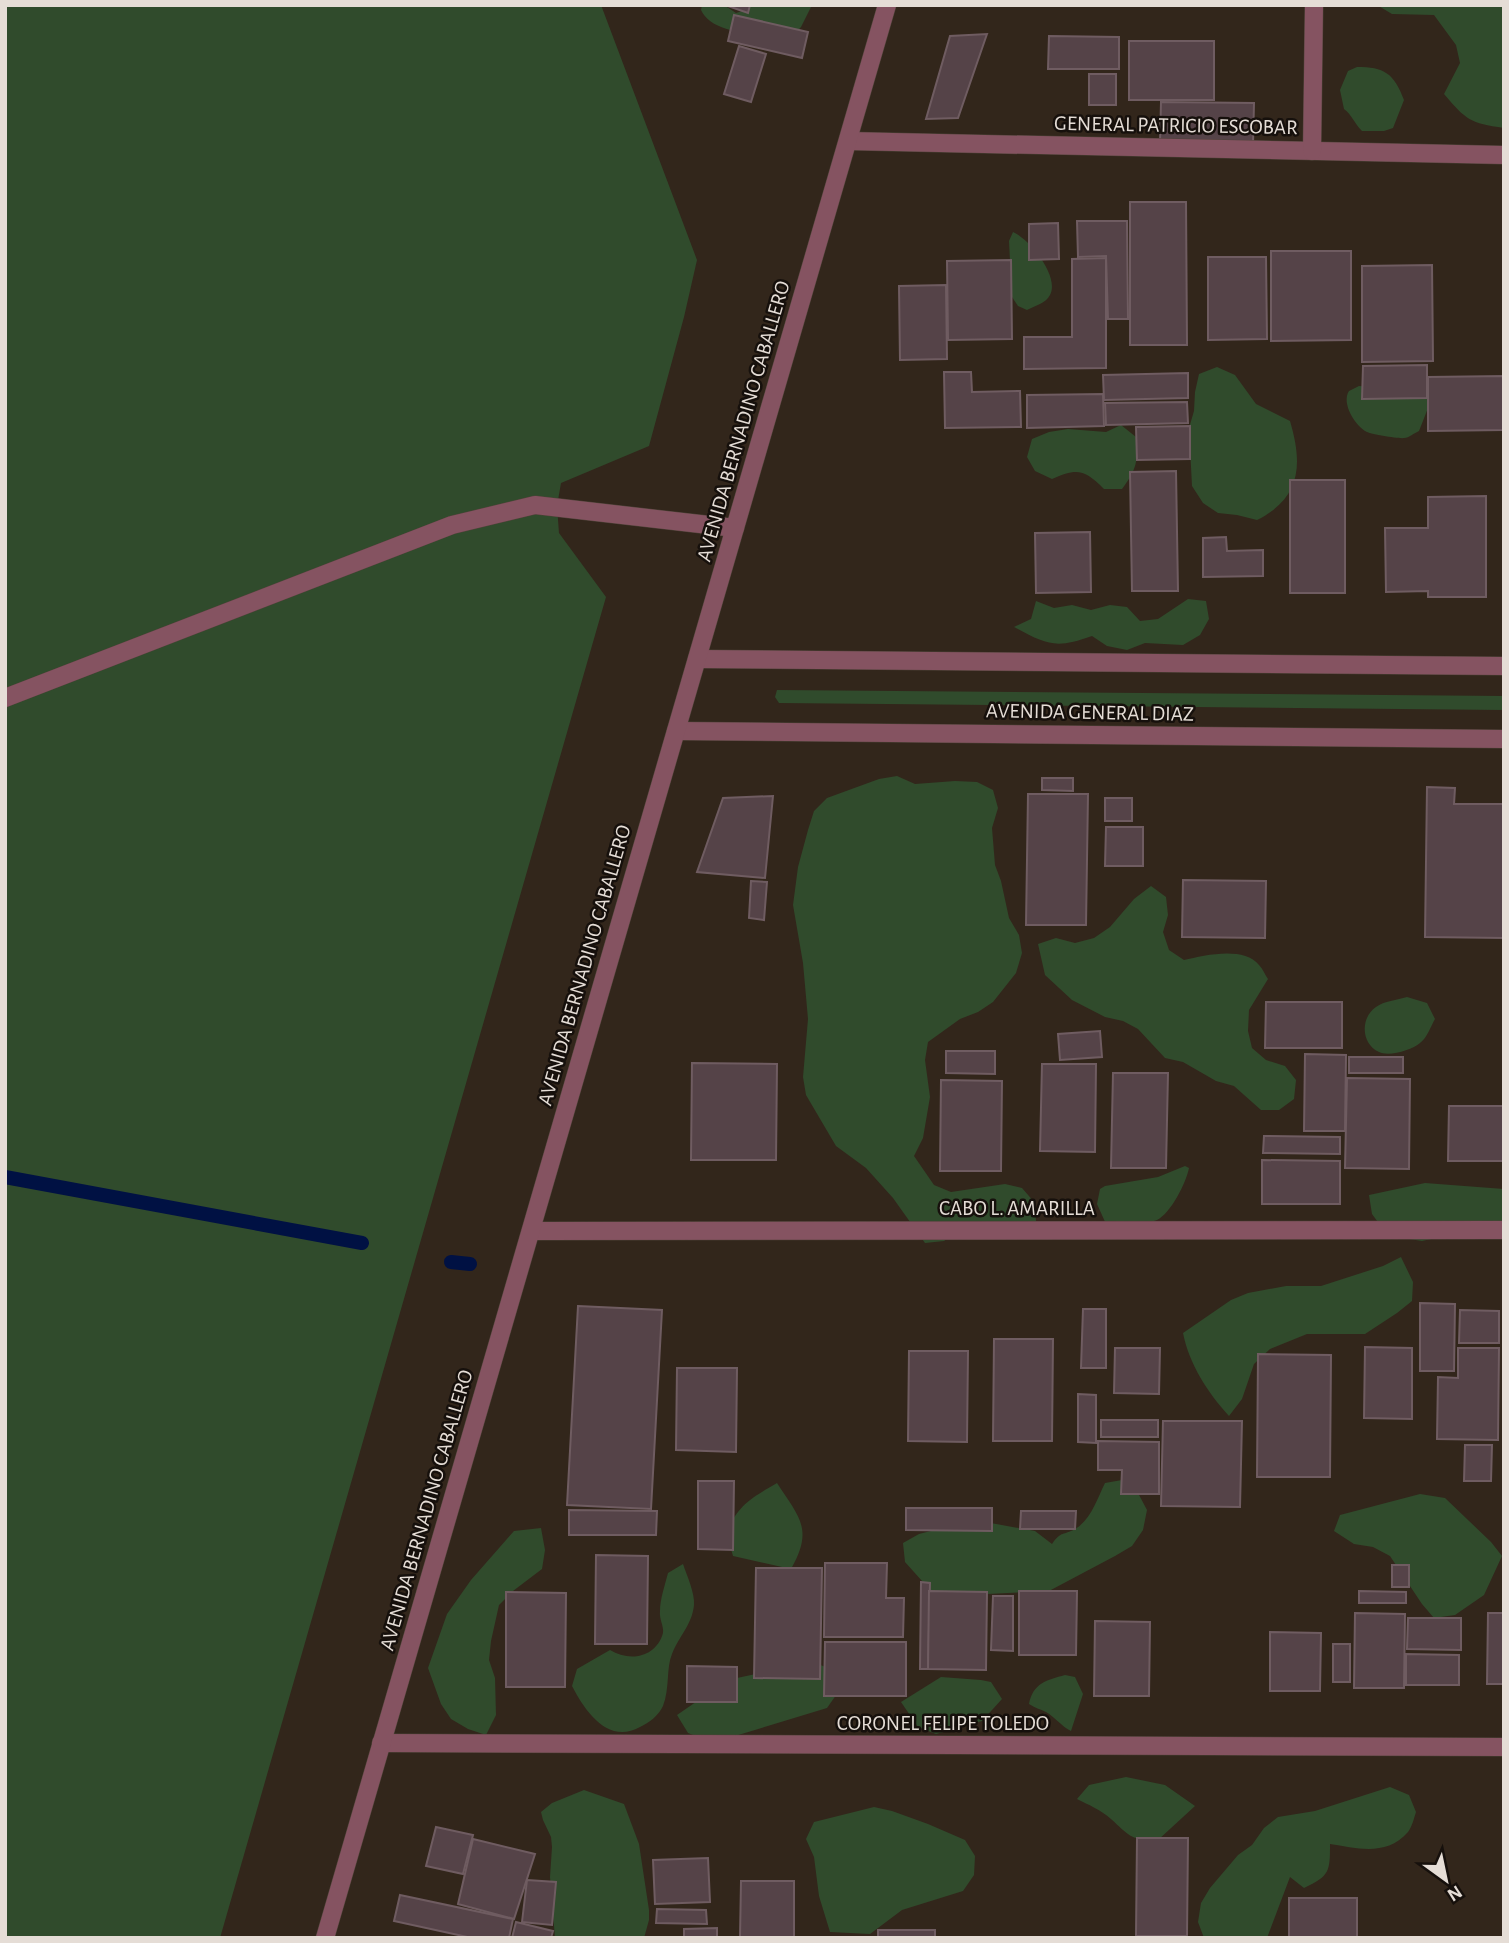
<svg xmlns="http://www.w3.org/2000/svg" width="1509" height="1943" viewBox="0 0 1509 1943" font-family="'Alegreya Sans',sans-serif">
  <rect width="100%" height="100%" fill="#32261b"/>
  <g fill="#304b2c">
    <path d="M5 5H601L697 260 684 317 649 446 561 483 557 506 559 533 606 597 220 1938H5Z"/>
    <path d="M702 5H724L736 13 745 10 749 5H812L801 27 794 35C768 34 713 37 701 10Z"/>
    <path d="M1377 5H1504V128C1470 123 1466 120 1444 94L1460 63 1456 45 1434 15 1392 14Z"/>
    <path d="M1357 67C1384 67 1394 73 1404 100L1393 128 1384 131H1362C1354 123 1352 115 1344 109L1340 90 1348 71Z"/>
    <path d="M1013 232C1029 239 1060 276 1050 295 1046 303 1035 306 1027 310L1018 306 1012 297 1009 289 1011 280 1009 241Z"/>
    <path d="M1217 367 1235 375 1256 404 1290 421C1303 465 1301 498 1257 520L1237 515 1218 513 1203 503 1192 486 1189 428 1194 411 1195 392 1199 374Z"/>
    <path d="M1359 386 1424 391 1430 398V403L1419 431C1414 433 1409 438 1404 438 1400 439 1370 434 1367 432 1355 426 1341 403 1349 391Z"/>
    <path d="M1121 425 1136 437C1138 462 1137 469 1122 489H1104C1084 469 1077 468 1052 479L1035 471 1027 457 1032 439 1049 432 1068 429 1106 432Z"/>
    <path d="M1188 599 1206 601 1209 619 1200 635 1183 645 1145 643 1127 650 1107 646 1092 636C1056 649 1047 645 1014 627L1031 619 1036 601 1054 608 1072 605 1091 610 1110 605 1127 607 1140 621 1158 619Z"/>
    <path d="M777 690 1504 696V710L779 703 775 697Z"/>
    <path d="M897 776 915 784 955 781 977 782 993 790 998 808 992 828 995 865 1001 881 1009 918 1019 935 1022 953 1016 973 993 1002 978 1012 960 1019 928 1042 925 1060 930 1097 923 1138 914 1156 934 1185 951 1192 1005 1184 1022 1188 1035 1203 1036 1221 1020 1232 960 1230 944 1241 925 1243 893 1198 866 1168 836 1146 806 1095 803 1077 808 1019 803 963 793 905 798 867 808 830 814 811 827 798 879 779Z"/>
    <path d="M1151 886 1166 897 1168 915 1163 932 1169 950 1184 960C1205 955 1244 946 1259 965 1263 969 1265 975 1268 979L1249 1010 1248 1031 1252 1048 1266 1060 1285 1066 1296 1080 1294 1099 1279 1110H1261L1234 1086 1216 1081 1183 1062 1165 1058 1138 1029 1123 1021 1105 1017 1072 1000 1045 975 1038 944 1056 938 1075 943 1094 938 1110 927 1134 899Z"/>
    <path d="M1407 997 1427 1003 1435 1019C1431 1026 1427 1038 1420 1043 1412 1050 1389 1057 1379 1052 1361 1044 1360 1018 1376 1007 1384 1001 1397 1000 1407 997Z"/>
    <path d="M1185 1166 1189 1168C1186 1183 1171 1213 1157 1220 1146 1225 1119 1223 1106 1224L1097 1204 1100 1189 1105 1186 1158 1177Z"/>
    <path d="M1425 1183 1504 1189V1228L1486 1227 1422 1241 1403 1238 1383 1229 1372 1214 1369 1195Z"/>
    <path d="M1401 1257 1413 1282 1412 1301 1397 1313 1365 1334H1307L1270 1349 1254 1364 1242 1399 1229 1416C1208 1393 1189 1364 1183 1333L1231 1300 1248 1293 1286 1286H1321L1383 1266Z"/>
    <path d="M1122 1480 1138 1493 1147 1510 1143 1530 1132 1546 1115 1556 1049 1591 987 1594 967 1603 949 1601 931 1591 905 1562 903 1543 919 1534 974 1520 1035 1531 1052 1544C1062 1530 1063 1536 1075 1529 1091 1520 1097 1499 1105 1483Z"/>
    <path d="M777 1483C799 1517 814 1529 791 1569L733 1556 726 1531C742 1502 750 1499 777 1483Z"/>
    <path d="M1420 1494 1445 1498 1491 1542 1502 1556 1484 1595 1455 1615 1434 1618 1422 1604 1390 1556 1373 1547 1354 1544 1334 1531 1340 1515Z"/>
    <path d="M541 1528 545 1550 542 1569 513 1591 499 1605 491 1641 489 1660 495 1678 496 1715 486 1735 468 1729 451 1719 441 1704 428 1668 447 1614 471 1580 514 1531Z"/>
    <path d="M683 1564C687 1576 695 1593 694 1605 692 1625 679 1636 672 1654 666 1668 670 1688 663 1706 659 1715 649 1723 640 1727 608 1745 585 1711 572 1686L577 1669 610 1650C629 1662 656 1658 663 1633 664 1626 659 1619 660 1611 660 1599 665 1585 668 1573Z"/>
    <path d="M812 1662 848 1675 839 1691 827 1708 725 1739 706 1740 688 1733 677 1715 719 1686 737 1678Z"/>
    <path d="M1065 1675 1075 1677 1083 1694 1071 1731C1061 1726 1055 1717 1046 1712 1040 1709 1035 1708 1029 1704 1033 1683 1047 1680 1065 1675Z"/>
    <path d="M941 1677 981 1680 991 1682 1002 1699 982 1721 936 1734 918 1727 901 1702Z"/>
    <path d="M1126 1777 1165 1785 1195 1806 1158 1840C1131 1841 1130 1836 1111 1819 1101 1810 1089 1805 1077 1799L1089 1785Z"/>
    <path d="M1390 1787 1409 1795 1416 1812C1414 1818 1412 1827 1408 1832 1386 1857 1357 1848 1330 1844 1330 1871 1330 1876 1304 1888L1290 1877 1267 1938H1204L1198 1922 1201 1903 1210 1888 1238 1855 1252 1845 1264 1828 1278 1817 1315 1811Z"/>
    <path d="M584 1790 624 1804 639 1844 649 1910V1920L644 1938H555L550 1877 552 1847 551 1837 543 1820 541 1812 552 1803Z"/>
    <path d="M874 1807 892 1811 928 1824 965 1840 975 1856 974 1875 963 1891 902 1910 870 1934 830 1932 819 1896 814 1857 806 1839 814 1822Z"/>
  </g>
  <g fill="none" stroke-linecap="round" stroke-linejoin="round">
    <g stroke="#001143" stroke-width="14">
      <path d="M5 1177 362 1243"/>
      <path d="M451 1262 470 1264"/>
    </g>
  </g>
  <g fill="#554348" stroke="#6f5c61" stroke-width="2">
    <path d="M725 5H750L748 13Z"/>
    <path d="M734 15 808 32 802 58 728 41Z"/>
    <path d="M987 34 958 118 926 119 950 36Z"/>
    <path d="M1049 36 1119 37V69H1048Z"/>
    <rect x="1129" y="41" width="85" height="59"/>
    <path d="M739 46 766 54 751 102 724 94Z"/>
    <rect x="1089" y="74" width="27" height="31"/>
    <path d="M1161 102 1254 103 1253 145 1160 142Z"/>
    <path d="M1130 202H1186L1187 345H1130Z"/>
    <path d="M1077 221H1127L1128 319H1108L1106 256 1078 257Z"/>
    <path d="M1058 223 1059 259 1029 260V224Z"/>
    <path d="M1271 251H1351V340L1271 341Z"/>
    <path d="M1208 257H1266L1267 339 1208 340Z"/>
    <path d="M1106 258V368L1024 369V337H1072V259Z"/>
    <path d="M1011 260 1012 339 948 340 947 261Z"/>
    <path d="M1432 265 1433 361 1362 362V266Z"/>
    <path d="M946 285 947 359 900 360 899 286Z"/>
    <path d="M1427 365V398L1362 399 1363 366Z"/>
    <path d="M944 372H971L972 392 1020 391 1021 427 945 428Z"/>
    <path d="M1188 373V398L1104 400 1103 375Z"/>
    <path d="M1504 376V430L1428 431V377Z"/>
    <path d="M1103 394 1104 426 1027 428V395Z"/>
    <path d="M1187 402 1188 423 1106 425 1105 403Z"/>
    <path d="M1190 426V459L1137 460 1136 427Z"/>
    <path d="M1176 471 1178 591H1132L1130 472Z"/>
    <rect x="1290" y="480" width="55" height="113"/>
    <path d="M1486 496V597H1428V591L1386 592 1385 528H1428V497Z"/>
    <path d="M1090 532 1091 592 1036 593 1035 533Z"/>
    <path d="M1226 537 1227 551 1263 550V576L1203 577V538Z"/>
    <path d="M1042 778H1073V791L1042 790Z"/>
    <path d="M1427 787 1455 788 1454 804H1504V938L1425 937Z"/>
    <path d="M1028 794H1088L1086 925H1026Z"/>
    <path d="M773 796 765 878 697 872 723 798Z"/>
    <rect x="1105" y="798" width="27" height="23"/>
    <path d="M1106 827H1143V866H1105Z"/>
    <path d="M1183 880 1266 881 1265 938 1182 937Z"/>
    <path d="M751 881 767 882 764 920 749 918Z"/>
    <path d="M1266 1002H1342V1048H1265Z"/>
    <path d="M1100 1031 1102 1057 1060 1060 1058 1034Z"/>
    <path d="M946 1051H995V1074L946 1073Z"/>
    <path d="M1305 1054 1346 1055 1345 1131H1304Z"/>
    <rect x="1349" y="1057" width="54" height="16"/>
    <path d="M692 1063 777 1064 776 1160H691Z"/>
    <path d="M1042 1064H1096L1095 1152 1040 1151Z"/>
    <path d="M1113 1073H1168L1166 1168H1111Z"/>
    <path d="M1347 1078 1410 1079 1409 1169 1345 1168Z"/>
    <path d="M941 1080 1002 1081 1001 1171H940Z"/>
    <path d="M1449 1106H1504L1503 1161H1448Z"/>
    <path d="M1264 1136 1340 1137V1154L1263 1153Z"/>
    <path d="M1262 1160 1340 1161V1204H1262Z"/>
    <path d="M1420 1303 1455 1304 1454 1371H1420Z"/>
    <path d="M578 1306 662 1310 651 1509 567 1505Z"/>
    <path d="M1083 1309H1106V1368H1081Z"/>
    <path d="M1460 1310 1499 1311V1343H1459Z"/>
    <path d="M994 1339H1053L1052 1441H993Z"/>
    <path d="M1365 1347 1412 1348V1419L1364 1418Z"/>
    <path d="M1115 1348H1160L1159 1394 1114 1393Z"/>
    <path d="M1458 1348H1499L1498 1440 1437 1439 1438 1377 1458 1378Z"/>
    <path d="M909 1351H968L967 1442 908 1441Z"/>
    <path d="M1258 1354 1331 1355 1330 1477H1257Z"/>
    <path d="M677 1368H737L736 1452 676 1450Z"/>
    <path d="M1078 1394 1096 1395V1443L1078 1442Z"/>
    <rect x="1101" y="1420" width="57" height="17"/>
    <path d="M1163 1421H1242L1240 1507 1161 1506Z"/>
    <path d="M1098 1441 1159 1442V1494H1121L1122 1470H1098Z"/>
    <path d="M1465 1445H1492L1491 1481H1464Z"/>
    <path d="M698 1481H734L733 1550 698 1549Z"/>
    <path d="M906 1508H992V1531L906 1530Z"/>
    <path d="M569 1510 657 1511 656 1535H569Z"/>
    <path d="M1021 1511H1076L1075 1529H1020Z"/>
    <path d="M596 1555 648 1556 647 1644H595Z"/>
    <path d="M825 1563H887L886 1598H904L903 1637H824Z"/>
    <rect x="1392" y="1565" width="17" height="22"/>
    <path d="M756 1568H822L820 1679 754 1678Z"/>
    <path d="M921 1582 930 1583 928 1669H920Z"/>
    <path d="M929 1591 987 1592 986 1670 928 1669Z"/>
    <path d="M1019 1591H1077L1076 1655H1019Z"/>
    <path d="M1359 1591 1406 1592V1603H1359Z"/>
    <path d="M506 1592 566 1593 565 1687H506Z"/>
    <path d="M993 1596H1013V1651L991 1650Z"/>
    <path d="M1355 1613 1405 1614 1404 1688H1354Z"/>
    <path d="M1488 1613H1504V1684H1487Z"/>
    <path d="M1408 1618H1461V1650L1407 1649Z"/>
    <path d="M1095 1621 1150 1622 1149 1696H1094Z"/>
    <path d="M1270 1632 1321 1633 1320 1691H1270Z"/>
    <path d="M825 1642H906V1696H824Z"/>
    <rect x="1333" y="1644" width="17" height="38"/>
    <path d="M1406 1654 1459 1655V1685H1406Z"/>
    <path d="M687 1666 737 1667V1702H687Z"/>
    <path d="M436 1827 473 1835 463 1874 426 1866Z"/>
    <path d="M1137 1838H1188L1187 1936H1136Z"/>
    <path d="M473 1839 535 1854 514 1919 458 1904Z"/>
    <path d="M708 1858 710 1902 655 1904 653 1860Z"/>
    <path d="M527 1880 556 1882 552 1925 522 1922Z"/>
    <path d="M741 1881H794V1938H740Z"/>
    <path d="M400 1895 513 1919 509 1938H472L394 1921Z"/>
    <rect x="1289" y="1898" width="68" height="40"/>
    <path d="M657 1909 706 1910 707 1924 656 1923Z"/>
    <path d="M516 1922 553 1931 551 1938H512Z"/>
    <path d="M717 1928V1938H684V1929Z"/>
    <rect x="878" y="1930" width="57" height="8"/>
  </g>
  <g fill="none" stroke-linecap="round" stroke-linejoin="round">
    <defs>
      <g id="minor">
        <path d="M848 141 1504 155"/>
        <path d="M1312 151 1314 5"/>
        <path d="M697 659 1504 666"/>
        <path d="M5 698 452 525 535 505 735 528"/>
        <path d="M676 731 1504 739"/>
        <path d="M531 1231 1504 1230"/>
        <path d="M381 1743 1504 1747"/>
        <path d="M325 1938 887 5"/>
      </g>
    </defs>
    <use href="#minor" stroke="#4f4339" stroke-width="19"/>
    <use href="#minor" stroke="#855361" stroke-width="18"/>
  </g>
  <g text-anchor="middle" stroke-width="5" stroke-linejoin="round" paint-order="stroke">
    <g font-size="21" fill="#e5ddd6" stroke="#16100c">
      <text transform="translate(1176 125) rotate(1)" y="7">GENERAL PATRICIO ESCOBAR</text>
      <text transform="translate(743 421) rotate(-74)" y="7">AVENIDA BERNADINO CABALLERO</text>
      <text transform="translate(1090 712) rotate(1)" y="7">AVENIDA GENERAL DIAZ</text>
      <text transform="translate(584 965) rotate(-74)" y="7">AVENIDA BERNADINO CABALLERO</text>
      <text x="1017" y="1215">CABO L. AMARILLA</text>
      <text transform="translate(426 1510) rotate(-74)" y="7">AVENIDA BERNADINO CABALLERO</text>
      <text x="943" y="1730">CORONEL FELIPE TOLEDO</text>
    </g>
  </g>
  <rect width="1509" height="1943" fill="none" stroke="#e5ddd6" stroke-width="14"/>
  <g transform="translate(1446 1880) rotate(147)" stroke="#16100c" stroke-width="5" paint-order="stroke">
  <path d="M0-5L12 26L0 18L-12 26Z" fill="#e5ddd6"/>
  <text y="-10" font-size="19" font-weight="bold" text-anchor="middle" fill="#e5ddd6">N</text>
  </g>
</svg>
